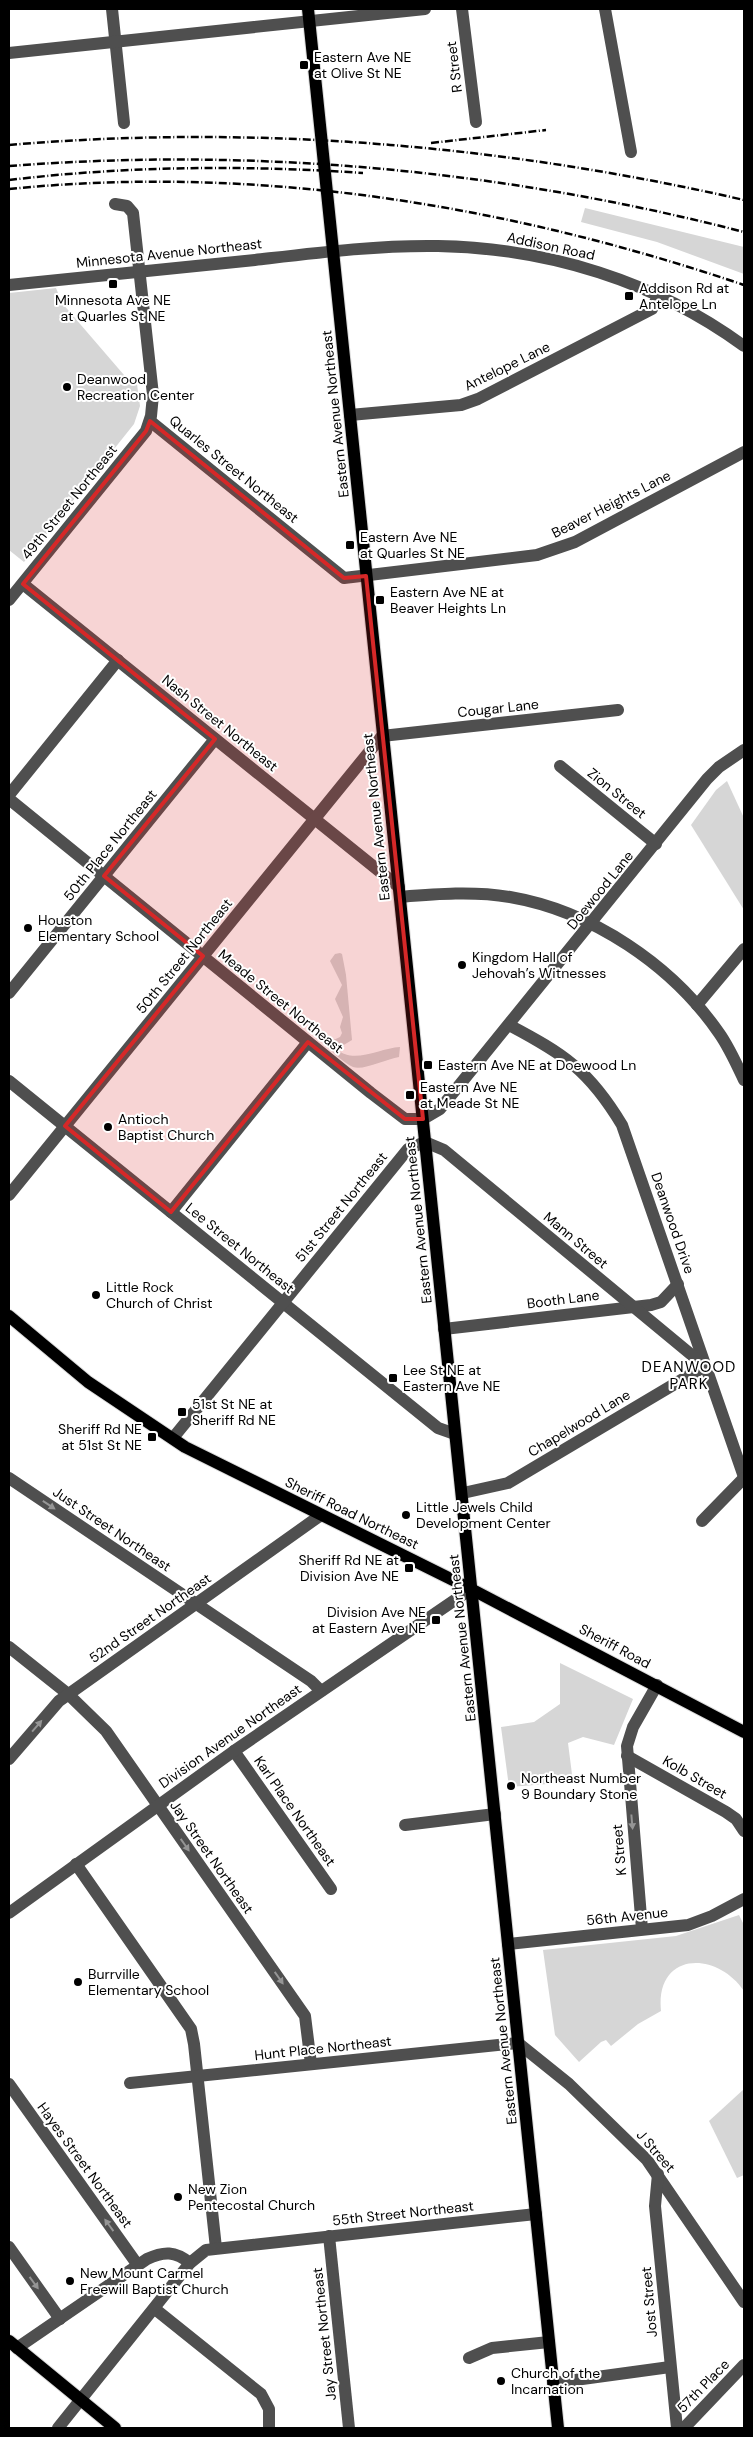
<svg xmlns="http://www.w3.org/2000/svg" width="753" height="2437" viewBox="0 0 753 2437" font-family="'DM Sans',sans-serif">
  <rect width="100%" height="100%" fill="#fff"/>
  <g fill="#d6d6d6">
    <path d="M585 208 744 247V274L657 242 581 222Z"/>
    <path d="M56 288 62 303 130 382 137 384 140 406 134 424 24 562 9 550V293Z"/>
    <path d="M727 781 744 818V910L691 825 716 790Z"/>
    <path d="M340 953 342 954 346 975 352 1040 337 1049C353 1065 380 1048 400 1047L399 1057C386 1059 363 1071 353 1067 344 1063 334 1053 327 1047V1043L340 1037 342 1033 340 1027 343 1017 335 999 342 985 330 961 335 954Z"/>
    <path d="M560 1663 633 1699 614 1745 583 1737 568 1743 573 1782 509 1787 501 1727 534 1722 560 1704Z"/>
    <path d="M739 1915 744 1925V1991C716 1950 655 1952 661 2011L638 2024 611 2046 606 2040 601 2042 579 2062 555 2035 543 1950 676 1936Z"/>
    <path d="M744 2089V2175L737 2178 709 2121Z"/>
  </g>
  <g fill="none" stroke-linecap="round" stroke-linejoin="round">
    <defs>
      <g id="major">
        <path d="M308 9 558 2428"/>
        <path d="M9 1316 88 1382 185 1447 471 1589 744 1732"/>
        <path d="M9 2341 115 2428"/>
      </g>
    </defs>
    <use href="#major" stroke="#dbdbdb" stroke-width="14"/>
    <g stroke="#4f4f4f" stroke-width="12">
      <path d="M112 9 124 123"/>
      <path d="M462 9 476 122"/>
      <path d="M605 9 631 152"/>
      <path d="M9 53 425 9"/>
      <path d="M9 285C91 277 173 268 255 260 315 253 377 245 438 246 548 248 655 281 744 346"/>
      <path d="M350 415 461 405 478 399 652 309 658 296"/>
      <path d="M150 421 344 578 537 555 575 542 744 452"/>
      <path d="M23 584 399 887"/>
      <path d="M9 600 146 431 151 416 153 395 133 213 127 206 115 204"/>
      <path d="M560 766 656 844"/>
      <path d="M9 795 118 660"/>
      <path d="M9 799 371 1093 405 1119H423L440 1109 707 779 719 767 744 750"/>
      <path d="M400 897C437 894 473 891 510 897 592 911 672 965 719 1033 729 1047 737 1065 744 1080"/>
      <path d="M9 993 215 739"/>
      <path d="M697 1005 744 949"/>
      <path d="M509 1025C564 1054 589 1070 622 1125L744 1477"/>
      <path d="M9 1081 438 1428 455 1434"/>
      <path d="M9 1195 382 736 618 710"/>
      <path d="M171 1212 308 1042"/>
      <path d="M444 1329 651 1305 661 1302 678 1284"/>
      <path d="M173 1438 408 1149 425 1142 444 1150 705 1366 508 1483 463 1493"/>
      <path d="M9 1478 311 1681 321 1691"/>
      <path d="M702 1521 744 1478"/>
      <path d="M9 1647 68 1694 106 1731 305 2016 311 2064"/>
      <path d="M234 1751 331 1889"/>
      <path d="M627 1756 726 1812 736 1819 744 1831"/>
      <path d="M9 1759 59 1701 321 1515"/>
      <path d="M405 1825 495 1814"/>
      <path d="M76 1864 191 2029 194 2044 216 2248"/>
      <path d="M9 1913 234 1751 471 1589"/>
      <path d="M642 1929 627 1746 633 1727 657 1685"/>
      <path d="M508 1944 688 1925 712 1916 744 1899"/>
      <path d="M130 2083 518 2043 569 2084 647 2160 744 2302"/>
      <path d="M9 2084 137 2264"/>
      <path d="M658 2174 655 2206 677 2428"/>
      <path d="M329 2236 349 2428"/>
      <path d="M9 2247 60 2319"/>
      <path d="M155 2309 261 2394 269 2409V2428"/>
      <path d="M17 2348 147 2259C164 2251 175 2251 190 2263"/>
      <path d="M469 2358 492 2348 549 2342"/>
      <path d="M553 2383 670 2367"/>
      <path d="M58 2428 190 2263 206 2250 536 2214"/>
      <path d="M684 2428 744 2365"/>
    </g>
    <use href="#major" stroke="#000" stroke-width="12"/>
    <g stroke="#000" stroke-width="2.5" stroke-dasharray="8 2.5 1 2.5" stroke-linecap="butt">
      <path d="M431 143 546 130"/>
      <path d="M9 145C255 124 504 145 744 200"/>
      <path d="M9 166C256 147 504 170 744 232"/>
      <path d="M9 180C126 166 245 165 363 173"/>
      <path d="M9 189C258 164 508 205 744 285"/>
    </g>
  </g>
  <defs><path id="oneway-solid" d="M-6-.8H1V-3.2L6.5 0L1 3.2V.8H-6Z" transform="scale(1.25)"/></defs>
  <g fill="#959595">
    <use href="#oneway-solid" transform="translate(49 1505) rotate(34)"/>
    <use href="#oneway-solid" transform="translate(37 1726) rotate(-49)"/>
    <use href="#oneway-solid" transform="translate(632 1822) rotate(85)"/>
    <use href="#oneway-solid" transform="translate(185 1845) rotate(55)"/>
    <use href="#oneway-solid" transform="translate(279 1978) rotate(55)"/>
    <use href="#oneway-solid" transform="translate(109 2225) rotate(-126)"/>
    <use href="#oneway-solid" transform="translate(34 2283) rotate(54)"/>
  </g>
  <path fill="#d62828" fill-opacity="0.2" stroke="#d62828" stroke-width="4" stroke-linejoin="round" d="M150 421 344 578 366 576 423 1119H405L308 1042 171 1212 65 1126 203 956 104 876 215 739 23 584 146 431Z"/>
  <g fill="#000" stroke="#fff" stroke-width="2">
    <rect x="299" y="60" width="10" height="10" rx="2.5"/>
    <rect x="108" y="279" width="10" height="10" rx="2.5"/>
    <rect x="624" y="291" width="10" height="10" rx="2.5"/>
    <circle cx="67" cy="387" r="5"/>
    <rect x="345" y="540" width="10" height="10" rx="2.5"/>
    <rect x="375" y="595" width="10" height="10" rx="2.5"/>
    <circle cx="28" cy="928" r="5"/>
    <circle cx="462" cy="965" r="5"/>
    <rect x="423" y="1060" width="10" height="10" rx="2.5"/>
    <rect x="405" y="1090" width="10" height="10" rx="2.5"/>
    <circle cx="108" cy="1127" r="5"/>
    <circle cx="96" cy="1295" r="5"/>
    <rect x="388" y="1373" width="10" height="10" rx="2.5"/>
    <rect x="177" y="1407" width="10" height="10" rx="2.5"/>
    <rect x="147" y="1432" width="10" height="10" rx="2.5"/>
    <circle cx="406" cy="1515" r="5"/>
    <rect x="404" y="1563" width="10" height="10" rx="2.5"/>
    <rect x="431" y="1615" width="10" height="10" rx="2.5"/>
    <circle cx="511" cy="1786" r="5"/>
    <circle cx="78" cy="1982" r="5"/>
    <circle cx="178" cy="2197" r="5"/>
    <circle cx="70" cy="2281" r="5"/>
    <circle cx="501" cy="2381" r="5"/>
  </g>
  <g text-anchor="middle" stroke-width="4" stroke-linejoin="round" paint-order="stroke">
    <g font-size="14" fill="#000" stroke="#fff" text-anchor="start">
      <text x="314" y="62">Eastern Ave NE<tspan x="314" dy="16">at Olive St NE</tspan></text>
      <text x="639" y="293">Addison Rd at<tspan x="639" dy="16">Antelope Ln</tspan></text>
      <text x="113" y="305" text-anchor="middle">Minnesota Ave NE<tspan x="113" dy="16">at Quarles St NE</tspan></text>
      <text x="77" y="384">Deanwood<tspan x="77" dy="16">Recreation Center</tspan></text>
      <text x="360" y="542">Eastern Ave NE<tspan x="360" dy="16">at Quarles St NE</tspan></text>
      <text x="390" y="597">Eastern Ave NE at<tspan x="390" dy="16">Beaver Heights Ln</tspan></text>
      <text x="38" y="925">Houston<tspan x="38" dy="16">Elementary School</tspan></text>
      <text x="472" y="962">Kingdom Hall of<tspan x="472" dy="16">Jehovah’s Witnesses</tspan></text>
      <text x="438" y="1070">Eastern Ave NE at Doewood Ln</text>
      <text x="420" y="1092">Eastern Ave NE<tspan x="420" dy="16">at Meade St NE</tspan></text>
      <text x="118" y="1124">Antioch<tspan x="118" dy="16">Baptist Church</tspan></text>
      <text x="106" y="1292">Little Rock<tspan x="106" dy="16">Church of Christ</tspan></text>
      <text x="403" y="1375">Lee St NE at<tspan x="403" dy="16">Eastern Ave NE</tspan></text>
      <text x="192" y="1409">51st St NE at<tspan x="192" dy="16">Sheriff Rd NE</tspan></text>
      <text x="142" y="1434" text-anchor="end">Sheriff Rd NE<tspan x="142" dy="16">at 51st St NE</tspan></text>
      <text x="416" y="1512">Little Jewels Child<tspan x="416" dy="16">Development Center</tspan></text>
      <text x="399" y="1565" text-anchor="end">Sheriff Rd NE at<tspan x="399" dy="16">Division Ave NE</tspan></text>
      <text x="426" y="1617" text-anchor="end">Division Ave NE<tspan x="426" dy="16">at Eastern Ave NE</tspan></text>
      <text x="521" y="1783">Northeast Number<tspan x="521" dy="16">9 Boundary Stone</tspan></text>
      <text x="88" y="1979">Burrville<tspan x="88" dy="16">Elementary School</tspan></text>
      <text x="188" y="2194">New Zion<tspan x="188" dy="16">Pentecostal Church</tspan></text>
      <text x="80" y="2278">New Mount Carmel<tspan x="80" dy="16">Freewill Baptist Church</tspan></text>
      <text x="511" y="2378">Church of the<tspan x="511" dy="16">Incarnation</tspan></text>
    </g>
    <g font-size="14" fill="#000" stroke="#fff">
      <text transform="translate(454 67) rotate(-97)" y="5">R Street</text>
      <text transform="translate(551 246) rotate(12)" y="5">Addison Road</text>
      <text transform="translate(169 253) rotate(-6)" y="5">Minnesota Avenue Northeast</text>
      <text transform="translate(507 366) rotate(-26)" y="5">Antelope Lane</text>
      <text transform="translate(335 414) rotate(-96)" y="5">Eastern Avenue Northeast</text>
      <text transform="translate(234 469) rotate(39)" y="5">Quarles Street Northeast</text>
      <text transform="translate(69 502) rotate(-51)" y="5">49th Street Northeast</text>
      <text transform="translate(611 504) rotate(-27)" y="5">Beaver Heights Lane</text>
      <text transform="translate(498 708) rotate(-6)" y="5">Cougar Lane</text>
      <text transform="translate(220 723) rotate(39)" y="5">Nash Street Northeast</text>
      <text transform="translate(617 793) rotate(39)" y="5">Zion Street</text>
      <text transform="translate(376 817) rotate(-96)" y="5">Eastern Avenue Northeast</text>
      <text transform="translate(110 845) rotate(-51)" y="5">50th Place Northeast</text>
      <text transform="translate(600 890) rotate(-51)" y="5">Doewood Lane</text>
      <text transform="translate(184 956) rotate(-51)" y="5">50th Street Northeast</text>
      <text transform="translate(281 1001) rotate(39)" y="5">Meade Street Northeast</text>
      <text transform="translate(341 1207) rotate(-51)" y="5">51st Street Northeast</text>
      <text transform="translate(418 1220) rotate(-96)" y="5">Eastern Avenue Northeast</text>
      <text transform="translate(673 1223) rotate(71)" y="5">Deanwood Drive</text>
      <text transform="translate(576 1240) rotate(40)" y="5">Mann Street</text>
      <text transform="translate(240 1248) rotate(39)" y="5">Lee Street Northeast</text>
      <text transform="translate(563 1299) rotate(-7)" y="5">Booth Lane</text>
      <text transform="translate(579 1423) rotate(-31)" y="5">Chapelwood Lane</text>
      <text transform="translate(352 1513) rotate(26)" y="5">Sheriff Road Northeast</text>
      <text transform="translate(112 1529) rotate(34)" y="5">Just Street Northeast</text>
      <text transform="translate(150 1618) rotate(-35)" y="5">52nd Street Northeast</text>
      <text transform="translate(462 1638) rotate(-96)" y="5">Eastern Avenue Northeast</text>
      <text transform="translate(615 1646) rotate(28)" y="5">Sheriff Road</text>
      <text transform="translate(230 1736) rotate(-35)" y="5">Division Avenue Northeast</text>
      <text transform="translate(695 1777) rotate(30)" y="5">Kolb Street</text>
      <text transform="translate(295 1811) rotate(55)" y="5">Karl Place Northeast</text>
      <text transform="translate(619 1850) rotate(-95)" y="5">K Street</text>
      <text transform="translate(212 1857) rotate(55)" y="5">Jay Street Northeast</text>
      <text transform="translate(627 1916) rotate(-6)" y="5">56th Avenue</text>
      <text transform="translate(503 2041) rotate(-96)" y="5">Eastern Avenue Northeast</text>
      <text transform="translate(323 2048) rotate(-6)" y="5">Hunt Place Northeast</text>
      <text transform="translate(656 2151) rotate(49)" y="5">J Street</text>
      <text transform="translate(85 2165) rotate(54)" y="5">Hayes Street Northeast</text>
      <text transform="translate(403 2213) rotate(-6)" y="5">55th Street Northeast</text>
      <text transform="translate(649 2302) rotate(-95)" y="5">Jost Street</text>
      <text transform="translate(324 2334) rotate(-96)" y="5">Jay Street Northeast</text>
      <text transform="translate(703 2386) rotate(-46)" y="5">57th Place</text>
    </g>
    <g font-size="15" letter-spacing="1" fill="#000" stroke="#fff">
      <text x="689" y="1372">DEANWOOD<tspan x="689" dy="17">PARK</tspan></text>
    </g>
  </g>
  <rect width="753" height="2437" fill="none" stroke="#000000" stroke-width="20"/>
</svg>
